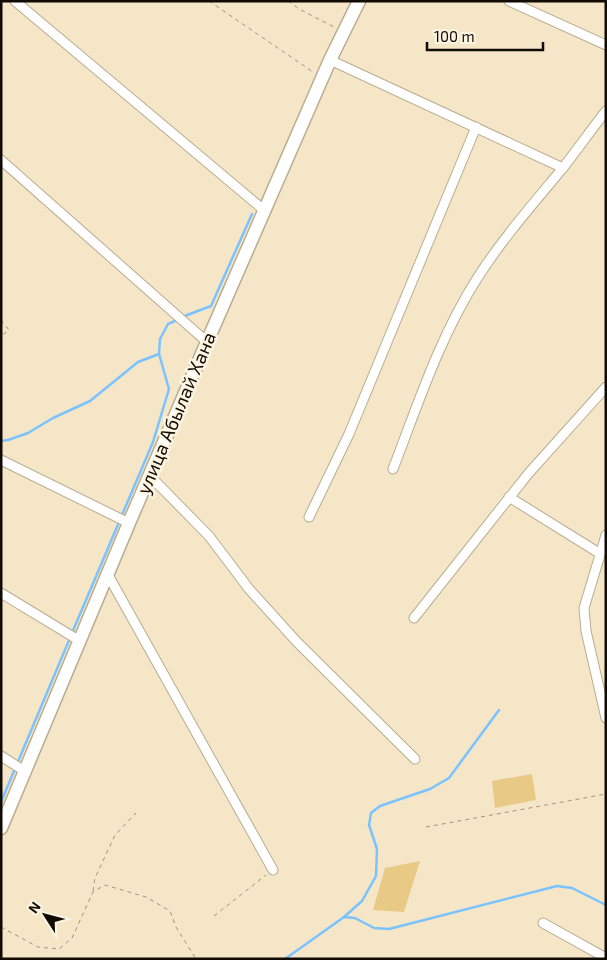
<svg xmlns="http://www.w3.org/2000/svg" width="607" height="960" viewBox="0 0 607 960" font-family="'Exo 2',sans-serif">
  <rect width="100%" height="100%" fill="#f5e6c8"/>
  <g fill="#e9c986">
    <path d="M532 774 536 800 495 808 492 781Z"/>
    <path d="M420 861 404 912 373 910 385 868Z"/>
  </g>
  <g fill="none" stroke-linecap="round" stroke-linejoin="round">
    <g stroke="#7bc3ff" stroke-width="2.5">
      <path d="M182 317 211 306 252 214"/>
      <path d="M1 441 8 440 28 433 53 418 90 401 138 362 159 354"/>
      <path d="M72 633 153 442 169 389 159 354 160 339 168 324 177 320"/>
      <path d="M1 802 70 638"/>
      <path d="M344 917 362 901 376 876 377 849 369 825 371 813 380 806 430 789 449 778 499 710"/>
      <path d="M285 959 344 917 355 918 374 928 389 929 557 886 572 888 606 905"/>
    </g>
    <defs>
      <g id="minor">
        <path d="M15 1 265 211"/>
        <path d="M509 1 606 45"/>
        <path d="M330 60 563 168"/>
        <path d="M1 160 207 342"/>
        <path d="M1 460 129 523"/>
        <path d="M393 469C418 404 440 336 478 277 503 238 533 204 562 169 577 150 591 130 606 111"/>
        <path d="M150 476 209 536 249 589 297 642 415 759"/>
        <path d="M509 497 599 553"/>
        <path d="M309 517 349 434 476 127"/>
        <path d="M606 535 584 608 586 631 606 718"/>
        <path d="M108 575 273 870"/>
        <path d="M1 593 80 641"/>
        <path d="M414 618 528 474 606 387"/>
        <path d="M1 756 26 772"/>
        <path d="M543 923 606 958"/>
      </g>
      <path id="secondary" d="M1 828 129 523 207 342 330 60 359 1"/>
    </defs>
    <use href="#minor" stroke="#baac90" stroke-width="11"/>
    <use href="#secondary" stroke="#baac90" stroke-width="15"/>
    <g stroke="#9f947e" stroke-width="1" stroke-dasharray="4 4" stroke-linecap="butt">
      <path d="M209 1 313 72"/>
      <path d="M288 1 299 9 334 27"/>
      <path d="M1 320 9 330 1 336"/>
      <path d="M426 827 606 794"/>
      <path d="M93 891 95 878 115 835 136 813"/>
      <path d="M214 916 266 875"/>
      <path d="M1 927 38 947 59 949 72 938 93 892 105 885 146 897 170 911 176 927 196 959"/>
    </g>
    <use href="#minor" stroke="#fff" stroke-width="9"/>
    <use href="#secondary" stroke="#fff" stroke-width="12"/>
  </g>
  <g text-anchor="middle" stroke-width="5" stroke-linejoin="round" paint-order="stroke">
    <g font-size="19" fill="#100b03" stroke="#fdf4e2">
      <text transform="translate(176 413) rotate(-67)" y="7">улица Абылай Хана</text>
    </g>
  </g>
  <rect width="607" height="960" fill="none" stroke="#100b03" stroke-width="5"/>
  <g transform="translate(45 915) rotate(306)" stroke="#fdf4e2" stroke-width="4" paint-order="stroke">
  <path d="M0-4L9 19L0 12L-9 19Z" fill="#100b03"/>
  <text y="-8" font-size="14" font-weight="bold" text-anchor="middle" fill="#100b03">N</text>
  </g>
  <path d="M427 42v8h116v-8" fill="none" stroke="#100b03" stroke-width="2.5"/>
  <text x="434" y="42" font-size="15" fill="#100b03" stroke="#fdf4e2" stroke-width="4" paint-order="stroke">100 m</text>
</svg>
